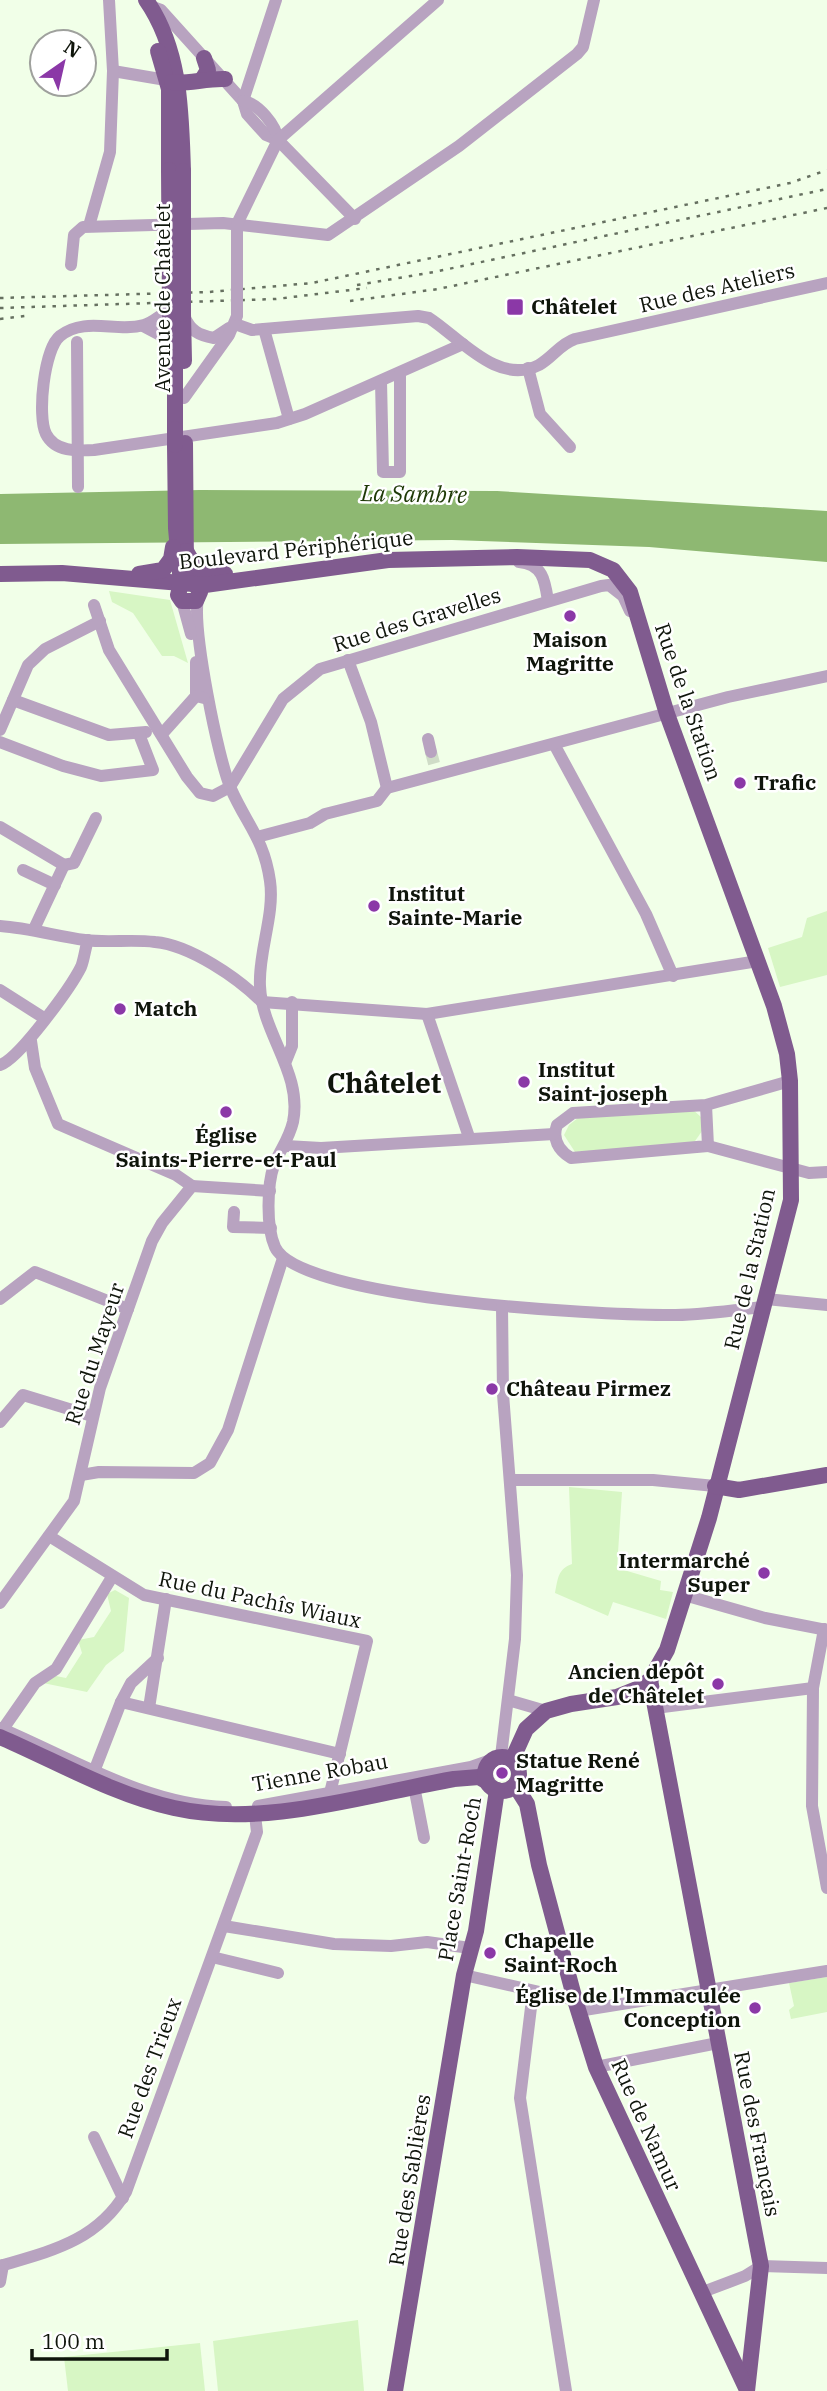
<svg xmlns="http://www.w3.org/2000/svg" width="827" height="2391" viewBox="0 0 827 2391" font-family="'IBM Plex Serif',serif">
  <rect width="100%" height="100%" fill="#f1ffe8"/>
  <g fill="#d7f6c4">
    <path d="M109 591 170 600 188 663 174 656H162L133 613 112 602Z"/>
    <path d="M827 911V975L780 987 768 948 802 937 807 918Z"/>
    <path d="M692 1109 701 1117 702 1131 693 1144 575 1152 564 1135 569 1125 578 1118Z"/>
    <path d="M569 1487 622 1492 617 1568 661 1581 660 1590 673 1592 666 1619 613 1602 608 1616 555 1593C558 1578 558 1569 572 1564Z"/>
    <path d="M115 1590 129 1598 124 1651 106 1665 87 1692 43 1683 51 1675 66 1678 82 1653 78 1640 94 1637 111 1611 107 1594Z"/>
    <path d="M827 1977V2012L791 2019 789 2010 794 2006 789 1983Z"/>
    <path d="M358 2320 364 2391H218L213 2341Z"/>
    <path d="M200 2343 205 2391H68L64 2357Z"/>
  </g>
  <path fill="#8eb872" d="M200 490 497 491 827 511V562L649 547 452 540 0 544V494Z"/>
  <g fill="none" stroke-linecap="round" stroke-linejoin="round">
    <path stroke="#cfdcc7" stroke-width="12" stroke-dasharray="12 6" stroke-linecap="butt" d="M431 752 436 771"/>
    <g stroke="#b8a3c0" stroke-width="12">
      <path d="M150 6 161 10 243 101 247 114 266 135 278 140 355 219"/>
      <path d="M113 71 166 80"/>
      <path d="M243 101 276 0"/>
      <path d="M243 101C258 103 276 125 278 140"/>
      <path d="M89 226 110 152 113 71 109 0"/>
      <path d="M71 265 74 235 83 227 223 223 328 235 459 146 577 54 583 47 594 0"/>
      <path d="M237 270V224L278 140 438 0"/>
      <path d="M163 314C157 318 151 323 144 325 117 333 85 316 60 336 44 349 37 416 46 434 55 452 77 451 94 450L277 423 305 414 463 344"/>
      <path d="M184 316C191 331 198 335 214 338L229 328"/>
      <path d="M235 324 252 330 418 316 429 318C460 338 498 386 539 365 553 357 560 344 575 339L827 283"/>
      <path d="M143 326 160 335 174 349"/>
      <path d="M264 329 289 419"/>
      <path d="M77 342 78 487"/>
      <path d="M528 368 540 414 570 447"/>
      <path d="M381 381 383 472H400V373"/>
      <path d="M184 398 229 335 237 316"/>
      <path d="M519 562C543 564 545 581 548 601"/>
      <path d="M198 598C192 629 218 759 231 789 247 825 264 839 270 881 275 915 258 952 260 986 262 1034 303 1073 293 1122 289 1139 280 1150 274 1165 267 1185 266 1227 275 1247 299 1300 603 1315 664 1315 697 1316 731 1310 764 1307"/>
      <path d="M182 601 191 634"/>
      <path d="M94 605 109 650 187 777 200 793 213 796 230 787"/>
      <path d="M348 660 371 722 387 788"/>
      <path d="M196 662V696"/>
      <path d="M13 700 109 735 146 732"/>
      <path d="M0 730 28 665 45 649 100 621"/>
      <path d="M162 734 196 696 204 698"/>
      <path d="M428 739 431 752"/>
      <path d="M0 742 63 766 101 776 153 770 139 734"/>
      <path d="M554 744 646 914 673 976"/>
      <path d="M230 787 283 699 320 669 601 586 609 585 623 596 630 611"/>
      <path d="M387 788 728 697 827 676"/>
      <path d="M0 827 64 865"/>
      <path d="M257 837 310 823 325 814 377 801 387 788"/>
      <path d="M64 865 74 863 96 818"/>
      <path d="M23 870 55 885"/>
      <path d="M0 926C29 928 56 936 85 940 108 943 132 939 155 942 190 945 238 978 262 1002"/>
      <path d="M34 929 64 865"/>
      <path d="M0 990 44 1018"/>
      <path d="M262 1002 427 1014 758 961"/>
      <path d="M427 1014 469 1137"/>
      <path d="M31 1041 35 1068 58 1124 176 1175 192 1186"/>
      <path d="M286 1061 292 1046V1002"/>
      <path d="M0 1065C19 1059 71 987 81 967 84 960 85 949 88 940"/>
      <path d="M706 1105 708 1146 571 1158C558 1150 552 1139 557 1125L573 1113 706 1105 790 1081"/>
      <path d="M286 1146 321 1148 554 1134"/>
      <path d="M708 1146 809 1173 827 1172"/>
      <path d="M234 1212 233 1227 271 1228"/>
      <path d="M0 1299 35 1272 128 1309"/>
      <path d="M766 1299 827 1305"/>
      <path d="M0 1422 23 1395 92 1416"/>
      <path d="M81 1475 99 1472 194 1473 210 1463 228 1430 283 1258"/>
      <path d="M510 1480H653L715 1486"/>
      <path d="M49 1536 144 1595 367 1641 330 1793"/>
      <path d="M684 1595 765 1618 827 1630"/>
      <path d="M0 1603 74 1501 100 1388 152 1241 162 1223 192 1186 270 1191"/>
      <path d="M824 1629 813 1688 812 1806 827 1888"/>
      <path d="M508 1700 546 1711"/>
      <path d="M121 1702 340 1754"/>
      <path d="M149 1708 166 1599"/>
      <path d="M655 1708 813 1688"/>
      <path d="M0 1728C71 1758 147 1805 226 1807"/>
      <path d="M3 1729 35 1683 56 1669 112 1577"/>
      <path d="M501 1756 515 1639 517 1575 503 1394 502 1306"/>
      <path d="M95 1769 121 1702 131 1683 158 1658"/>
      <path d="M414 1786 424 1838"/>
      <path d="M258 1806 471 1767 491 1760"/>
      <path d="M224 1926 334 1944 391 1946 427 1942 470 1948"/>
      <path d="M212 1957 278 1973"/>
      <path d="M464 1975 575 2000"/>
      <path d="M533 1991 520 2098 566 2391"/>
      <path d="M578 2011 827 1971"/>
      <path d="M596 2067 718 2043"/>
      <path d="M94 2137 123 2198"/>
      <path d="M0 2266C51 2251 97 2241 126 2192L257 1832 255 1815"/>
      <path d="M0 2282 3 2265"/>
      <path d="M700 2293 745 2276 761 2266 827 2268"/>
    </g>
    <g stroke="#805b8f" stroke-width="16">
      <path d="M146 0C181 50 181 112 183 171"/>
      <path d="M158 51 169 89V170"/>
      <path d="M203 78 208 70 204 58"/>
      <path d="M172 82C183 85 208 78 225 79"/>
      <path d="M170 314 175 361V429"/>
      <path d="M183 314 184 361"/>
      <path d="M175 445 176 528 181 584 178 595 182 601H196L200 592 186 569 185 443"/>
      <path d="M186 551C196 570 204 575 225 574"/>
      <path d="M0 574 62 573 205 585 388 560 517 557 590 560 613 570 630 592 667 714 774 1006 787 1054 790 1081 791 1200 709 1518 667 1650 650 1680 637 1689 617 1697 571 1704 546 1711 526 1729 512 1760"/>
      <path d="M139 574 163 570 171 559 173 547"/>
      <path d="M715 1486 739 1490 827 1475"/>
      <path d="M650 1680 761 2266 747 2391"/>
      <path d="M0 1737C56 1761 114 1795 174 1808 264 1828 364 1795 454 1779L479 1777 486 1781"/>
      <circle cx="502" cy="1774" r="17"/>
      <path d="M515 1785 527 1804 539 1865 575 2000 596 2067 747 2390"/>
      <path d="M395 2391 464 1975 476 1931 497 1790"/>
    </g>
    <g stroke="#667060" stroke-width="2.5" stroke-dasharray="3.5 7" stroke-linecap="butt">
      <path d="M357 285 434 272 827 189"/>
      <path d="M0 298 209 292 312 283 790 183 827 170"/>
      <path d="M350 301 438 289 827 208"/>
      <path d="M0 308 276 299 367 288"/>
      <path d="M0 319 25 316"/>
    </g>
    <path stroke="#b8a3c0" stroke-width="12" d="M237 270V315"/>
    <g stroke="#805b8f" stroke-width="16">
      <path d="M169 170 170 314"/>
      <path d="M183 171V314"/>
      <path d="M175 429V445"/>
    </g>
  </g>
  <g fill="#8b38a7" stroke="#fff" stroke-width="2.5">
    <rect x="506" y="298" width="18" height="18" rx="3.5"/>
    <circle cx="570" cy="616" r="7"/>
    <circle cx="740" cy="783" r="7"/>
    <circle cx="374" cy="906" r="7"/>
    <circle cx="120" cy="1009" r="7"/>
    <circle cx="524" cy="1082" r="7"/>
    <circle cx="226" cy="1112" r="7"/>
    <circle cx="492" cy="1389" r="7"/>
    <circle cx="764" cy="1573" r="7"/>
    <circle cx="718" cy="1684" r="7"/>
    <circle cx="502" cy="1773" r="7"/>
    <circle cx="490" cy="1953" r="7"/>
    <circle cx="755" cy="2008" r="7"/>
  </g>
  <g text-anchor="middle" stroke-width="5" stroke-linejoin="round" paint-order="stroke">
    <g font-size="21" fill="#0f150b" stroke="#fff">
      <text transform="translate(717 288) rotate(-13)" y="7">Rue des Ateliers</text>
      <text transform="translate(163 298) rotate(-90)" y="7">Avenue de Châtelet</text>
      <text transform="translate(296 550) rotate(-6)" y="7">Boulevard Périphérique</text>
      <text transform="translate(417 620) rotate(-17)" y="7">Rue des Gravelles</text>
      <text transform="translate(688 702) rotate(71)" y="7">Rue de la Station</text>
      <text transform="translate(750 1269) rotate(-77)" y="7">Rue de la Station</text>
      <text transform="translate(95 1354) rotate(-72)" y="7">Rue du Mayeur</text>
      <text transform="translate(260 1600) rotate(12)" y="7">Rue du Pachîs Wiaux</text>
      <text transform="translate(320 1773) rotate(-10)" y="7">Tienne Robau</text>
      <text transform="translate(460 1879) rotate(-80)" y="7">Place Saint-Roch</text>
      <text transform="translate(150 2068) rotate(-70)" y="7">Rue des Trieux</text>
      <text transform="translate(646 2125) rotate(66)" y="7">Rue de Namur</text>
      <text transform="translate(757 2134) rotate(79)" y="7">Rue des Français</text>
      <text transform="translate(410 2180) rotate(-81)" y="7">Rue des Sablières</text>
    </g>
    <g font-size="21" font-weight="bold" fill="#0f150b" stroke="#fff" text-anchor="start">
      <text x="531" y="314">Châtelet</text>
      <text x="570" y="647" text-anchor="middle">Maison<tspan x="570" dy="24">Magritte</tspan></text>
      <text x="754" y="790">Trafic</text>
      <text x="388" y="901">Institut<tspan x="388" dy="24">Sainte-Marie</tspan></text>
      <text x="134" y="1016">Match</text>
      <text x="538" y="1077">Institut<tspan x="538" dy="24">Saint-joseph</tspan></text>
      <text x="226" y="1143" text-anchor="middle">Église<tspan x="226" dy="24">Saints-Pierre-et-Paul</tspan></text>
      <text x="506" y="1396">Château Pirmez</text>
      <text x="750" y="1568" text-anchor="end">Intermarché<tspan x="750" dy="24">Super</tspan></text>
      <text x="704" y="1679" text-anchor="end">Ancien dépôt<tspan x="704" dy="24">de Châtelet</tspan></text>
      <text x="516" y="1768">Statue René<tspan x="516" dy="24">Magritte</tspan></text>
      <text x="504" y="1948">Chapelle<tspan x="504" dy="24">Saint-Roch</tspan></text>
      <text x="741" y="2003" text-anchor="end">Église de l'Immaculée<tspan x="741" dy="24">Conception</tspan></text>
    </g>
    <g font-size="23" font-style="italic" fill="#1e3906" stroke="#fff">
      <text transform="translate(414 494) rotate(1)" y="8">La Sambre</text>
    </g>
    <g font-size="28" font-weight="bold" fill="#0f150b" stroke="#fff">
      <text x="384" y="1093">Châtelet</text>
    </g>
  </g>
  <g transform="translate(63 63) rotate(34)"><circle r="33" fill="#ffffff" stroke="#9fa19d" stroke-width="2"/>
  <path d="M0-5L12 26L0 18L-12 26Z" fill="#8b38a7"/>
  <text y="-10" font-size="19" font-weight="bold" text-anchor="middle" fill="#0f150b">N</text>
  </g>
  <path d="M32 2349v10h135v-10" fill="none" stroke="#0f150b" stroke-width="3.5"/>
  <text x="42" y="2349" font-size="21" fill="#0f150b" stroke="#ffffff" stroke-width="5" paint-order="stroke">100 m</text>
</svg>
